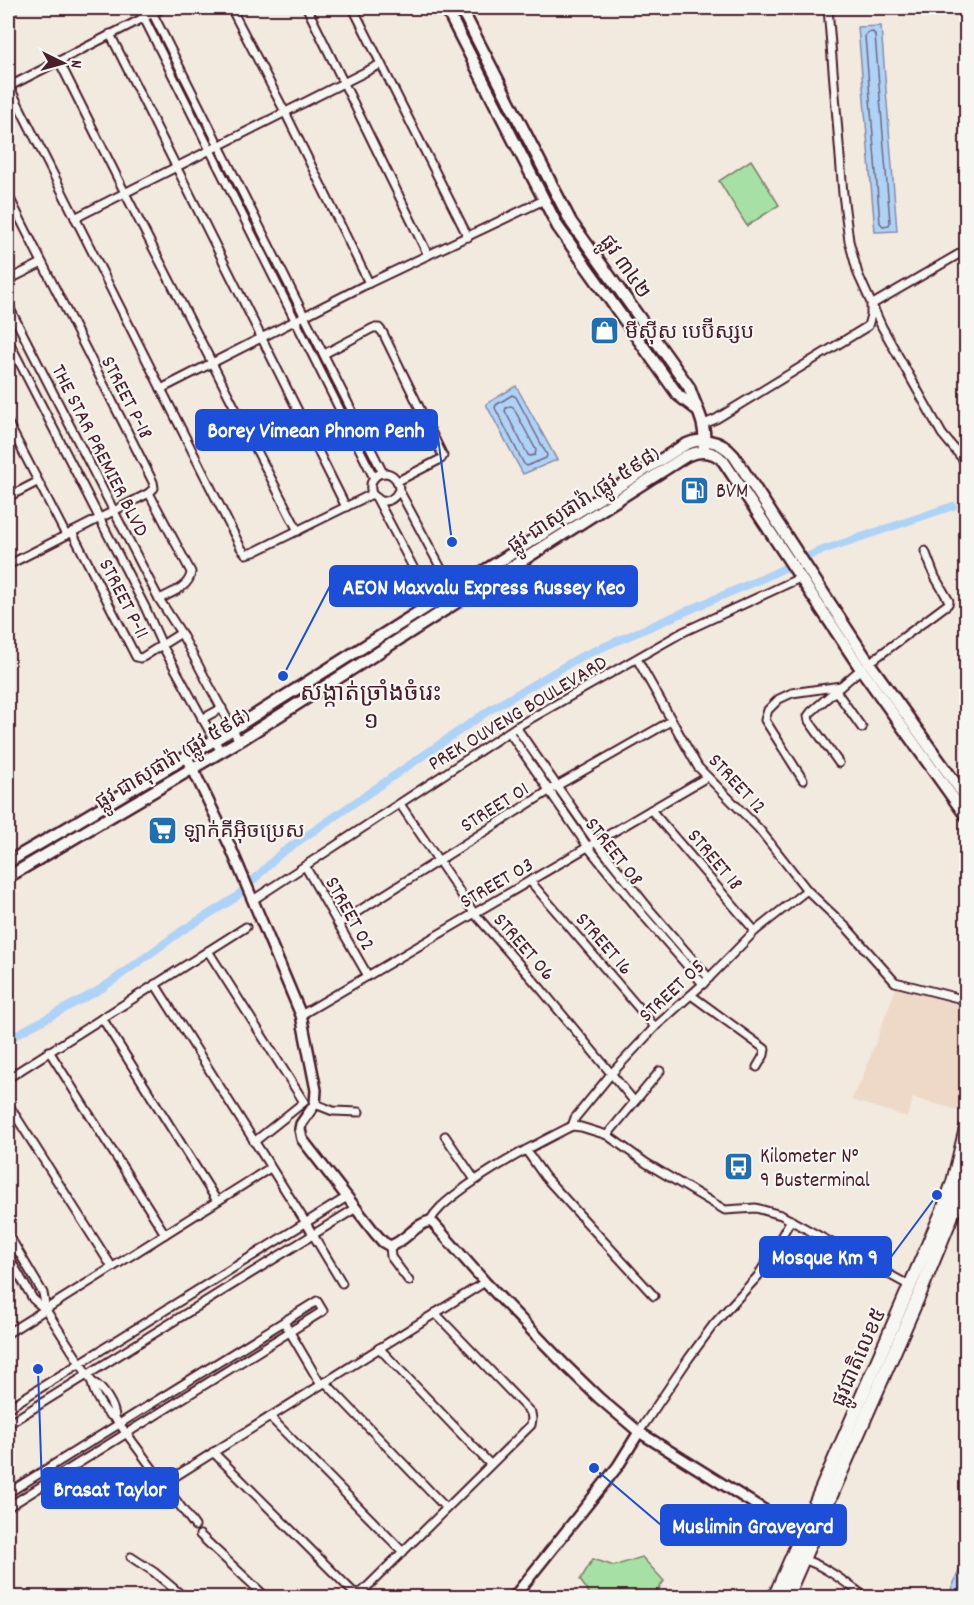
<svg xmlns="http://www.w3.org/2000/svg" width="974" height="1605" viewBox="0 0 974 1605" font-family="Dekko,'Noto Sans Khmer',sans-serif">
  <rect width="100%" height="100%" fill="#f2e9df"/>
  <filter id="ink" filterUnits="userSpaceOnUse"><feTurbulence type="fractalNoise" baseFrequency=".0167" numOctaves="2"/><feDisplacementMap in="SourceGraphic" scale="12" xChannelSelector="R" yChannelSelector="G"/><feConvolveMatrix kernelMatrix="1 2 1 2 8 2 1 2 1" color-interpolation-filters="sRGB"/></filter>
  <g filter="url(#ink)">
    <path fill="#eed9c9" d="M896 988 966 1006V1087L962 1111 913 1098 907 1117 851 1100 861 1081Z"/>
    <g fill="#a7e0a4" stroke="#788068" stroke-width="1.5">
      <path d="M751 160 779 205 747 226 719 181Z"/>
      <path d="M642 1557 664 1581 653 1597H588L589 1593 580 1580 593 1559 614 1566Z"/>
    </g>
    <g fill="#aed3f7" stroke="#868ba5" stroke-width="1.5">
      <path d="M881 26 897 231 875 232 858 27Z"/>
      <path d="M516 386 557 460 523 474 486 404Z"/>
      <path d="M966 1554V1597H948Z"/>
    </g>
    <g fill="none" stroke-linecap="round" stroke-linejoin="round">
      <g stroke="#72677d" stroke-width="1.5">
        <path d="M873 32 875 35 890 222 889 225 883 226 880 223 865 36 867 33Z"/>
        <path d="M512 395 516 397 547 455 546 458 527 466 524 464 495 408 496 405Z"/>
        <path d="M510 406 513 407 536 450 535 455 530 456 528 455 505 411 506 408Z"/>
      </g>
      <path stroke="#aed3f7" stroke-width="8" d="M8 1039 101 989 183 930 235 898 280 854 488 711 580 657 768 576 817 552 953 506"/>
      <defs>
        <g id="minor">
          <path d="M139 8 374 478"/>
          <path d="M150 8 383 473"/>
          <path d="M231 8 285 112 369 283"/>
          <path d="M307 8 428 255"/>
          <path d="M353 8 468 237"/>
          <path d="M828 8 843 194 849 241 858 274 882 327 942 434 966 463"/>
          <path d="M8 11 14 8"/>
          <path d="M110 34 346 507"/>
          <path d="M59 61 125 193 298 531"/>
          <path d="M9 86 241 548 246 554 254 552 372 494"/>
          <path d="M8 87 163 8"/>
          <path d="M8 195 153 482 154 488 149 493"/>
          <path d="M75 218 381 64"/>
          <path d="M8 280 42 263"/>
          <path d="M8 305 159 599 181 633 239 741"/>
          <path d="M8 340 145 607 162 645 221 752"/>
          <path d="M324 354 373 328H379L383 333 443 456 441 459 398 481"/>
          <path d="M161 389 369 283 544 200"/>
          <path d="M8 423 66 535"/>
          <path d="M704 424 716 419 868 326 871 315V305L966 250"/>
          <path d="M399 490C395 498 390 502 381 501L372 494C364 470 398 464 399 490L459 602"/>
          <path d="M149 493 191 572C190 587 171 593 159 599"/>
          <path d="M8 497 37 482"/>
          <path d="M377 499 433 605"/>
          <path d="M72 532 136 657 140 658 143 657 181 633"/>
          <path d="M8 565 149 493"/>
          <path d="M637 659 698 767 759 829 807 890 847 928 895 982 966 1000"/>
          <path d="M869 663 948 604 949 601 935 577 925 551"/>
          <path d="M836 691 862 728"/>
          <path d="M202 719 222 708"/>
          <path d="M516 727 596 842 650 910 709 978"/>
          <path d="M509 732 588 847 644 916 703 984"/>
          <path d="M839 763 809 721 808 716 811 712 841 686"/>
          <path d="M803 780 765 720 768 710 779 699 792 693 841 686 861 669"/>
          <path d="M400 804 474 913 541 989 634 1101"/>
          <path d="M651 810 755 931"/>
          <path d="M305 866 368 976"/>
          <path d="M530 881 655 1027"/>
          <path d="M253 900 516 727 683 632 802 577"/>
          <path d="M338 924 555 787 671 721"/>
          <path d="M208 951 304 1102 254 1142"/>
          <path d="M155 984 306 1223 342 1283"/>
          <path d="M691 995 765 1049 764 1055 757 1067"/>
          <path d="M301 1015 707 777"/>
          <path d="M102 1018 217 1201"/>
          <path d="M49 1051 165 1234"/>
          <path d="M8 1078 246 927"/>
          <path d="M8 1104 112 1267"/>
          <path d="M315 1104 333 1111 359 1112"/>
          <path d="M572 1126 575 1118 611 1074 655 1027 703 984 755 931 807 890"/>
          <path d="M607 1135 660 1071"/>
          <path d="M445 1136 475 1180"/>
          <path d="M526 1150 545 1177 654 1296"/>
          <path d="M430 1221C436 1210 445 1203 455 1195 491 1167 531 1147 572 1126L581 1127 607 1135 646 1163 725 1210 756 1208 781 1215 912 1287"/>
          <path d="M8 1234 43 1293 46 1310"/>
          <path d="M390 1246 391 1257 409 1281"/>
          <path d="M8 1256 33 1299 46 1310 92 1382"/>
          <path d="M284 1322 321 1385"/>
          <path d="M8 1333 270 1168"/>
          <path d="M379 1348 490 1464"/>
          <path d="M92 1382C103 1387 115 1406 115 1418 105 1415 93 1393 92 1382Z"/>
          <path d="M325 1382 446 1508"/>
          <path d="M8 1408 347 1197"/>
          <path d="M270 1417 403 1552"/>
          <path d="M115 1418 195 1526"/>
          <path d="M8 1424 356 1208"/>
          <path d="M639 1432 689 1358 714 1324 758 1276 791 1220"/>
          <path d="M213 1452 354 1593 362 1592 531 1425 532 1419 531 1413 435 1313"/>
          <path d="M163 1484 485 1282"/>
          <path d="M8 1493 317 1301 323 1311 8 1507"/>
          <path d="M200 1535 267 1598"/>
          <path d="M131 1557 154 1572 185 1598"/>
          <path d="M802 1559C823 1565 842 1580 860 1593L857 1598"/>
          <path d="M464 1596 466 1598"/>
        </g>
        <g id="tertiary">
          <path d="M187 757 230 846 301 1015 316 1090 315 1104 301 1124 300 1129 302 1139 375 1233 383 1242 390 1246C406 1241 415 1224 430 1221L434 1224 485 1282 565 1365 599 1398 639 1432 806 1536"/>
          <path d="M513 1598 618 1466 639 1432"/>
        </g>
        <g id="secondary">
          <path d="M446 8 558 227 678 395 695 408"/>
          <path d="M461 8 571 222 689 387C696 409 707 423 704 447"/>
          <path d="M8 862 65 829 233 729 681 447C699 436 720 439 734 456L869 663 966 798"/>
          <path d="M8 877 244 738 686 456C700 450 714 450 724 462L861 669 966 816"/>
        </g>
        <g id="trunk">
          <path d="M774 1598 943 1210 953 1182 966 1128"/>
          <path d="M786 1598 921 1291 953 1213 966 1170"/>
        </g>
      </defs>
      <use href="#minor" stroke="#4a1f2b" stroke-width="11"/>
      <use href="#tertiary" stroke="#4a1f2b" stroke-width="14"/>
      <use href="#secondary" stroke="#4a1f2b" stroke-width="15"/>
      <use href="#trunk" stroke="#4a1f2b" stroke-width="16"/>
      <use href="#minor" stroke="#f6f6f2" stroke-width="7"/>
      <use href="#tertiary" stroke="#f6f6f2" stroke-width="9"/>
      <use href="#secondary" stroke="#f6f6f2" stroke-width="10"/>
      <use href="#trunk" stroke="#f6f6f2" stroke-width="12"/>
    </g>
  </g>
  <defs>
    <symbol id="shop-square" viewBox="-11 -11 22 22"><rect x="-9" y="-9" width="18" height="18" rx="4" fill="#1f6fb2" stroke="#f6f6f2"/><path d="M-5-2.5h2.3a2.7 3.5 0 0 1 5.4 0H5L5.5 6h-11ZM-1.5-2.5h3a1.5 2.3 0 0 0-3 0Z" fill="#fff"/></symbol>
    <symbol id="fuel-square" viewBox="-11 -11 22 22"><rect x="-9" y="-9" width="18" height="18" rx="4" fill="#1f6fb2" stroke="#f6f6f2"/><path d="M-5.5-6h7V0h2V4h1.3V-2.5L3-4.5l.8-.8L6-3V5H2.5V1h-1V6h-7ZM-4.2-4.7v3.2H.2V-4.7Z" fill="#fff"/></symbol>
    <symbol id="supermarket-square" viewBox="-11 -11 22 22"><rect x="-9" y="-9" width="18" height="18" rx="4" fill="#1f6fb2" stroke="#f6f6f2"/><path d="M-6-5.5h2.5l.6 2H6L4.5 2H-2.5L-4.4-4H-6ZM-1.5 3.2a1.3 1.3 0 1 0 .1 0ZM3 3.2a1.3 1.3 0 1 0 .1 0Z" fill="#fff"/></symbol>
    <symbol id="bus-square" viewBox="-11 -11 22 22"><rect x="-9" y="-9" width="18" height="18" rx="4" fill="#1f6fb2" stroke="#f6f6f2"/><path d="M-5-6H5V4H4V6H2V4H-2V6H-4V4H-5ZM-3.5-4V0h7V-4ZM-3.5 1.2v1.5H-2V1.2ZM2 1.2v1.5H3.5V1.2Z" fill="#fff"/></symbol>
  </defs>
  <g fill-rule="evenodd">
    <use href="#shop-square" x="588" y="314" width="33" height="33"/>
    <use href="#fuel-square" x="678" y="474" width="33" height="33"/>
    <use href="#supermarket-square" x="146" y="814" width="33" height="33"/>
    <use href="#bus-square" x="722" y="1150" width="33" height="33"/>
  </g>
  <g text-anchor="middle" stroke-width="4.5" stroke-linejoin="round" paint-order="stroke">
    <g font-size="21" fill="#4a1f2b" stroke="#f6f6f2">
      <text transform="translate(626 266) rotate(55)" y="7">ផ្លូវ ៣៤២</text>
      <text transform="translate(128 397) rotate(63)" y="7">STREET P-18</text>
      <text transform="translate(101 450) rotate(63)" y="7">THE STAR PREMIER BLVD</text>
      <text transform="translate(583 499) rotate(-33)" y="7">ផ្លូវ ជាសុផារ៉ា (ផ្លូវ ៥៩៨)</text>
      <text transform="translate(125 598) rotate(63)" y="7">STREET P-11</text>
      <text transform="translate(517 712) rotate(-31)" y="7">PREK OUVENG BOULEVARD</text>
      <text transform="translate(172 758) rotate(-31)" y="7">ផ្លូវ ជាសុផារ៉ា (ផ្លូវ ៥៩៨)</text>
      <text transform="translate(738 783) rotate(47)" y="7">STREET 12</text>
      <text transform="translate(494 806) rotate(-32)" y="7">STREET 01</text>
      <text transform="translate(615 851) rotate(52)" y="7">STREET 08</text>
      <text transform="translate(716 859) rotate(50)" y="7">STREET 18</text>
      <text transform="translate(496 882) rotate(-30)" y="7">STREET 03</text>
      <text transform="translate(351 913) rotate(61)" y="7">STREET 02</text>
      <text transform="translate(605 943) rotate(49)" y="7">STREET 16</text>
      <text transform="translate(525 946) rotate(49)" y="7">STREET 06</text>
      <text transform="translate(671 990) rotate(-43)" y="7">STREET 05</text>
      <text transform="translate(858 1357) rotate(-66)" y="7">ផ្លូវជាតិលេខ៥</text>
    </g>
    <g font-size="21" fill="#4a1f2b" stroke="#f6f6f2" text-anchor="start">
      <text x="625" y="338">មីសុីស បេប៊ីស្សប</text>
      <text x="716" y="497">BVM</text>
      <text x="183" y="837">ឡាក់គីអ៊ិចប្រេស</text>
      <text x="760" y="1162">Kilometer N°<tspan x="760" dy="24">9 Busterminal</tspan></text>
    </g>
    <g font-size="24" fill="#4a1f2b" stroke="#f6f6f2">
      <text x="371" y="700">សង្កាត់ច្រាំងចំរេះ<tspan x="371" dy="28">១</tspan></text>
    </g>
  </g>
  <path fill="none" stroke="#1d4ed8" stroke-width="2" d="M452 542L437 430M283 676L330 586M937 1195L891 1257M38 1369L42 1488M594 1468L661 1525"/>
  <g fill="#1d4ed8" stroke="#f6f6f2" stroke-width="2">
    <circle cx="452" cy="542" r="6"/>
    <circle cx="283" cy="676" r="6"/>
    <circle cx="937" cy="1195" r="6"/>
    <circle cx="38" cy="1369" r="6"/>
    <circle cx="594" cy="1468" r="6"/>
  </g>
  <g fill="#1d4ed8" stroke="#1d4ed8" stroke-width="2">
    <rect x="196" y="410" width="241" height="40" rx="6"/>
    <rect x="330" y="566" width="307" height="40" rx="6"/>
    <rect x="760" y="1237" width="131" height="40" rx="6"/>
    <rect x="42" y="1468" width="136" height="40" rx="6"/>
    <rect x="661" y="1505" width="185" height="40" rx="6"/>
  </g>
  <g font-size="22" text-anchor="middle" font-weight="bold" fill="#fff">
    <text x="316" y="437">Borey Vimean Phnom Penh</text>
    <text x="484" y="594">AEON Maxvalu Express Russey Keo</text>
    <text x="825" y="1264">Mosque Km 9</text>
    <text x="110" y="1496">Brasat Taylor</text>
    <text x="753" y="1533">Muslimin Graveyard</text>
  </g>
  <rect width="974" height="1605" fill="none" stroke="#f6f6f2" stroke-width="30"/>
  <rect x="15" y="15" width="944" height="1575" fill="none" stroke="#4a1f2b" stroke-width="2" filter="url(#ink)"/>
  <g transform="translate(63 63) rotate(95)" stroke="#f6f6f2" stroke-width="4.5" paint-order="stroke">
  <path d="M0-4.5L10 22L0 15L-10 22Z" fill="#4a1f2b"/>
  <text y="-9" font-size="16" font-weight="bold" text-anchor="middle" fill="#4a1f2b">N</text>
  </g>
</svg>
